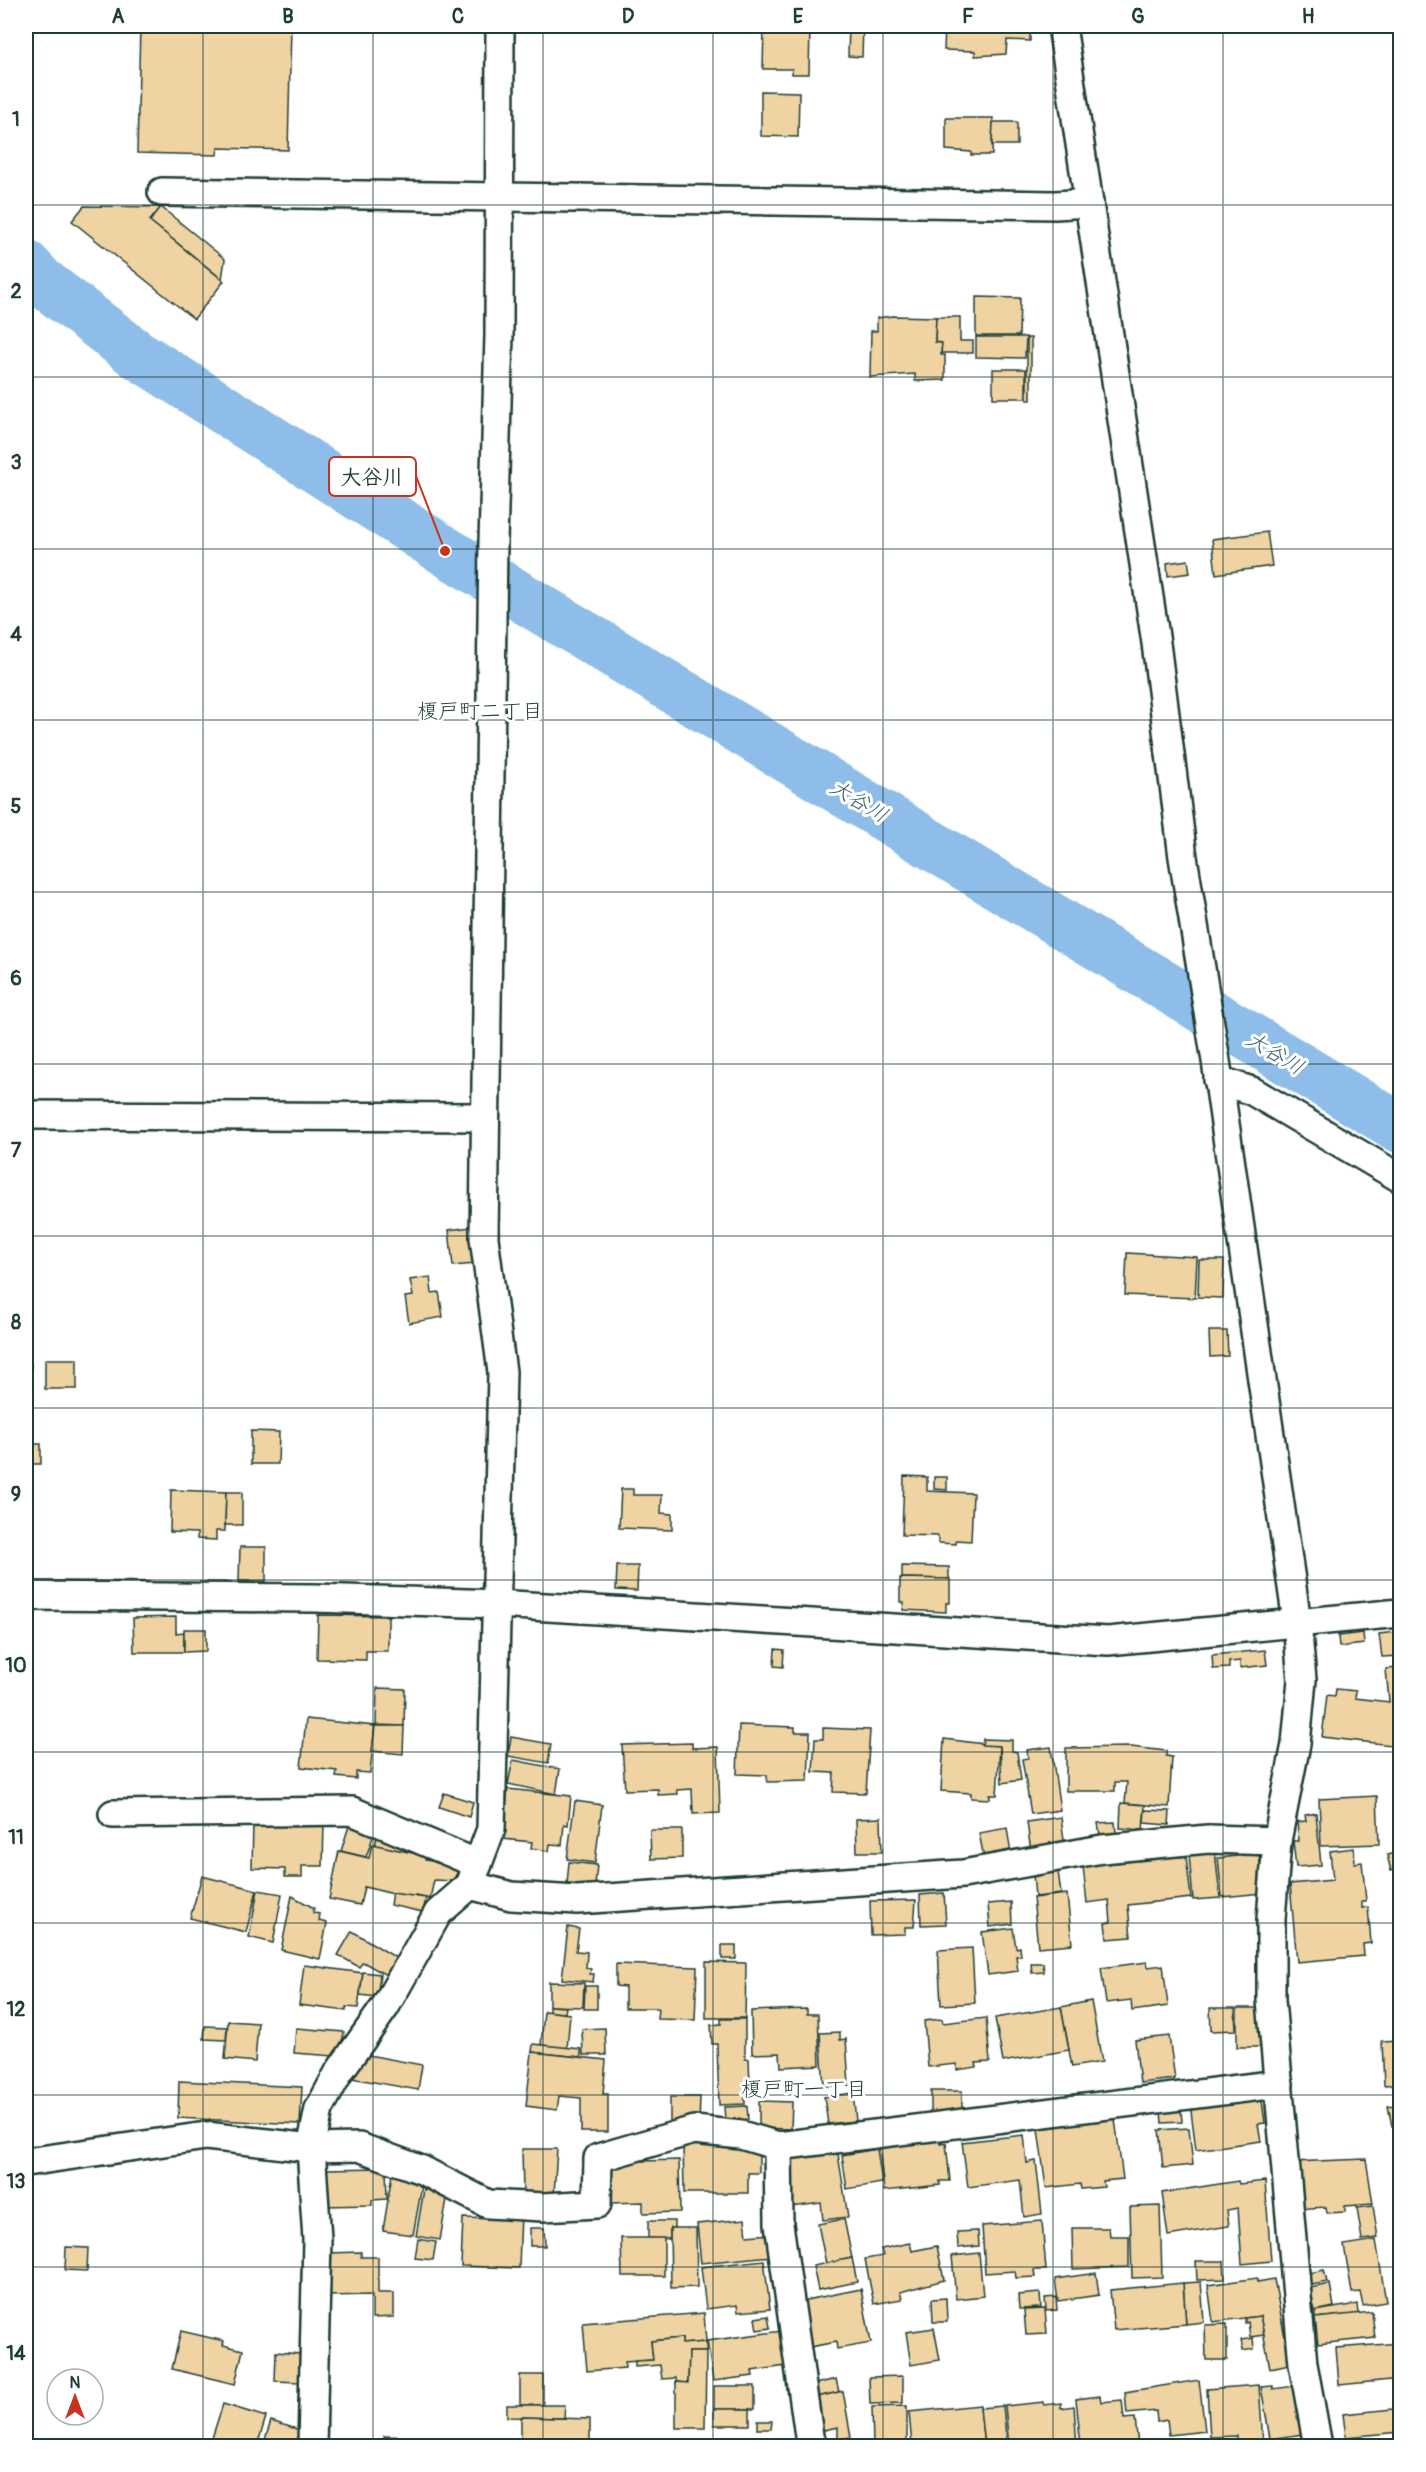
<svg xmlns="http://www.w3.org/2000/svg" width="1426" height="2472" viewBox="0 0 1426 2472" font-family="Pangolin,'Klee One',sans-serif">
  <rect width="100%" height="100%" fill="#fff"/>
  <filter id="ink" filterUnits="userSpaceOnUse"><feTurbulence type="fractalNoise" baseFrequency=".0167" numOctaves="2"/><feDisplacementMap in="SourceGraphic" scale="12" xChannelSelector="R" yChannelSelector="G"/><feConvolveMatrix kernelMatrix="1 2 1 2 8 2 1 2 1" color-interpolation-filters="sRGB"/></filter>
  <g filter="url(#ink)">
    <g fill="none" stroke-linecap="round" stroke-linejoin="round">
      <path stroke="#8dbde8" stroke-width="50" d="M26 265 41 281 135 353 445 551 1400 1128"/>
    </g>
    <g fill="#f0d3a3" stroke="#1f3d34" stroke-width="1.5">
      <path d="M140 26H291L288 150 218 148 217 155 137 153Z"/>
      <path d="M764 26H810L809 74H792V69H763Z"/>
      <path d="M849 26H863L862 57 848 56Z"/>
      <path d="M945 26H1030V41L1007 40 1006 54 975 56V51L944 50Z"/>
      <path d="M761 91 799 92 798 137 761 136Z"/>
      <path d="M946 118H993L992 155H971V152L946 150Z"/>
      <path d="M993 122H1017V145H992Z"/>
      <path d="M84 206 161 207 150 221 224 281 194 319 72 221Z"/>
      <path d="M161 207 225 259 222 279 150 221Z"/>
      <path d="M976 297 1020 298 1019 336H976Z"/>
      <path d="M893 316 936 317 935 342 942 343 941 355H945V380L915 381V374L870 377 871 331H877V318Z"/>
      <path d="M936 317H960V341H973V353H941L942 343 935 342Z"/>
      <path d="M976 337H1026L1025 358 976 357Z"/>
      <rect x="1027" y="338" width="4" height="62"/>
      <rect x="993" y="369" width="33" height="29"/>
      <path d="M1267 532 1272 566 1216 574 1212 539Z"/>
      <path d="M1188 560 1190 573 1168 576 1167 563Z"/>
      <path d="M471 1227 475 1264 453 1266 449 1230Z"/>
      <path d="M1127 1253 1197 1257 1195 1298 1125 1295Z"/>
      <path d="M1199 1260H1224L1223 1298 1198 1297Z"/>
      <path d="M430 1277 432 1293 439 1292 443 1317 409 1323 405 1297 413 1296 410 1280Z"/>
      <path d="M1209 1331H1227L1228 1356 1210 1357Z"/>
      <rect x="45" y="1359" width="32" height="30"/>
      <rect x="26" y="1364" width="5" height="51"/>
      <path d="M251 1431 279 1432 278 1464H251Z"/>
      <rect x="26" y="1444" width="15" height="20"/>
      <path d="M904 1476 927 1477V1491L973 1493 971 1541 956 1540V1544L938 1543V1536L902 1535Z"/>
      <path d="M934 1477H947V1490L934 1489Z"/>
      <path d="M621 1489H633V1495H662L661 1513 672 1514V1530L619 1528Z"/>
      <path d="M171 1490 226 1492 225 1531H216V1540L197 1539V1533L170 1532Z"/>
      <path d="M226 1492H242V1525H225Z"/>
      <path d="M240 1547H266V1581H239Z"/>
      <path d="M617 1566H638L637 1591 616 1590Z"/>
      <path d="M902 1566 949 1567V1579L902 1578Z"/>
      <path d="M900 1578 950 1579V1603H946V1612L903 1610 904 1602H900Z"/>
      <path d="M318 1615 388 1616V1651H366V1660L317 1659Z"/>
      <path d="M176 1617V1633L184 1632V1652H134L133 1618Z"/>
      <path d="M184 1629H206V1651L184 1652Z"/>
      <path d="M1397 1632 1399 1656 1382 1657 1379 1634Z"/>
      <path d="M1363 1633 1364 1644 1339 1647 1338 1636Z"/>
      <path d="M775 1649 784 1650 783 1667 774 1666Z"/>
      <path d="M1265 1650 1267 1665 1240 1668V1661L1229 1662V1668L1213 1669 1212 1655Z"/>
      <path d="M1400 1668V1746L1322 1737 1327 1695 1335 1696 1336 1689 1356 1691 1355 1698 1389 1702 1386 1669Z"/>
      <path d="M377 1688 405 1689 404 1726 376 1725Z"/>
      <path d="M306 1719 375 1726 370 1773 356 1772V1779L336 1777 337 1771 301 1767Z"/>
      <path d="M739 1725 795 1727V1732H810L808 1781 767 1782V1775L737 1774Z"/>
      <path d="M375 1726H404L403 1754 372 1751Z"/>
      <path d="M823 1728 870 1730 866 1793 833 1792 834 1773 813 1772 815 1739H823Z"/>
      <path d="M511 1737 551 1744 548 1763 508 1756Z"/>
      <path d="M944 1739 1000 1746 997 1795H990V1799L971 1798V1793L941 1791Z"/>
      <path d="M983 1739 1012 1740V1751L1017 1752 1021 1780 1002 1783 1000 1746 982 1745Z"/>
      <path d="M692 1743V1748L718 1747 720 1813 693 1814 692 1789 677 1790 678 1794 658 1795V1789L625 1790 622 1745Z"/>
      <path d="M1051 1747 1060 1810 1031 1814 1022 1759 1028 1758 1027 1750Z"/>
      <path d="M1131 1747 1166 1751V1756L1172 1757 1169 1807 1125 1803 1127 1782H1115V1791H1066V1748Z"/>
      <path d="M513 1760 560 1769 556 1794 508 1784Z"/>
      <path d="M508 1789 571 1796 568 1825 564 1824 562 1845 550 1844 549 1851 531 1848 532 1842 502 1839Z"/>
      <path d="M444 1793 473 1802 469 1817 439 1807Z"/>
      <path d="M1377 1796 1379 1844 1321 1846 1319 1799Z"/>
      <path d="M575 1801 602 1805 595 1863 567 1859Z"/>
      <path d="M1121 1803 1145 1805 1143 1830 1120 1828Z"/>
      <path d="M1145 1810 1170 1811 1169 1825 1144 1823Z"/>
      <path d="M1316 1813 1321 1865 1296 1867 1293 1841H1299L1297 1822 1306 1821 1305 1815Z"/>
      <path d="M1061 1817 1065 1848 1031 1852 1027 1822Z"/>
      <path d="M881 1818 882 1852H857L856 1819Z"/>
      <path d="M253 1822H324L323 1866H302V1877H285V1869L252 1868Z"/>
      <path d="M1115 1822 1116 1833 1100 1835 1098 1823Z"/>
      <path d="M349 1826 374 1834 366 1857 341 1851Z"/>
      <path d="M1007 1828 1011 1854 984 1858 979 1833Z"/>
      <path d="M650 1830H682V1858L651 1859Z"/>
      <path d="M377 1836 392 1839 448 1865 425 1860 426 1856 375 1845Z"/>
      <path d="M372 1844 426 1856 425 1860 459 1866 455 1881 434 1880 430 1899 416 1896 415 1899 364 1887 360 1905 329 1899 339 1851 369 1858Z"/>
      <path d="M1354 1848 1355 1863 1362 1862 1366 1901H1362V1908L1368 1907 1371 1943 1363 1944 1364 1956 1297 1962 1290 1884 1333 1880 1330 1851Z"/>
      <path d="M1215 1851 1220 1898 1193 1900 1189 1854Z"/>
      <path d="M1179 1852 1180 1857 1186 1856 1191 1898 1128 1905 1131 1937 1107 1939 1105 1923 1111 1922 1109 1900 1087 1903 1083 1866 1154 1859 1153 1855Z"/>
      <path d="M1398 1852 1400 1868 1391 1871 1387 1855Z"/>
      <path d="M1259 1854 1263 1893 1222 1897 1218 1858Z"/>
      <path d="M569 1862 597 1865 595 1886 567 1884Z"/>
      <path d="M1058 1871 1061 1894 1035 1897 1033 1873Z"/>
      <path d="M202 1876 257 1890 246 1932 190 1918Z"/>
      <path d="M258 1890 282 1894 273 1943 249 1937Z"/>
      <path d="M392 1893 426 1898 423 1912 390 1905Z"/>
      <path d="M944 1893 946 1924 921 1925 920 1895Z"/>
      <path d="M1067 1894 1072 1944 1038 1947 1033 1898Z"/>
      <path d="M292 1896 314 1908 313 1913 320 1914 319 1921 327 1923 320 1959 281 1950Z"/>
      <path d="M916 1900 914 1927H905V1934L871 1935 870 1901Z"/>
      <path d="M1011 1902 1012 1924 990 1927 988 1904Z"/>
      <path d="M568 1927 579 1929 576 1951 587 1952 586 1968 591 1969 590 1974H594L593 1982 562 1979Z"/>
      <path d="M1013 1928 1016 1948 1020 1947 1021 1956H1016L1018 1971 988 1975 982 1932Z"/>
      <path d="M352 1931 398 1959 388 1976 363 1962 359 1967 338 1955Z"/>
      <rect x="722" y="1945" width="14" height="14"/>
      <path d="M972 1948 975 2003 941 2005 938 1950Z"/>
      <path d="M706 1962 746 1963 745 2018H706Z"/>
      <path d="M1147 1962 1148 1967 1163 1965 1168 2006 1132 2011 1131 2000 1106 2003 1101 1968Z"/>
      <path d="M1031 1963H1043L1044 1972 1032 1973Z"/>
      <path d="M616 1964 697 1967 695 2020 657 2019 658 2008H625V1987L616 1986Z"/>
      <path d="M304 1965 363 1973 358 2008 346 2007V2011L299 2005Z"/>
      <path d="M363 1972 380 1974 377 1997 360 1995Z"/>
      <path d="M549 1982 584 1983 583 2007 549 2006Z"/>
      <path d="M585 1986H597V2009H584Z"/>
      <path d="M1091 2001 1102 2062 1072 2067 1061 2007Z"/>
      <path d="M549 2006 566 2007 565 2013 549 2012Z"/>
      <path d="M1061 2007 1069 2050 1003 2062 995 2018Z"/>
      <path d="M1210 2008H1235L1236 2030 1211 2031Z"/>
      <path d="M1237 2008H1266L1267 2047H1237Z"/>
      <path d="M807 2009V2014H818L820 2065 781 2067 780 2053 752 2054 751 2011Z"/>
      <path d="M544 2011 570 2014 567 2049 541 2046Z"/>
      <path d="M986 2018 990 2062 976 2063 977 2067 957 2070V2064L928 2067 924 2021 942 2019 943 2023Z"/>
      <path d="M721 2019H745V2059H749L750 2086H745V2104L719 2105 717 2044H712L711 2025 721 2024Z"/>
      <path d="M228 2021 258 2023 255 2062 225 2059Z"/>
      <path d="M205 2026 227 2027 226 2040 204 2039Z"/>
      <path d="M296 2028 344 2032 343 2038 335 2056 294 2053Z"/>
      <path d="M605 2028 606 2055H583L582 2029Z"/>
      <path d="M840 2032V2040L846 2039 849 2085 824 2086 820 2033Z"/>
      <path d="M1169 2036 1175 2079 1140 2083 1135 2040Z"/>
      <path d="M1400 2040V2084L1384 2085 1382 2041Z"/>
      <path d="M533 2044 581 2049V2057L532 2052Z"/>
      <path d="M532 2052 606 2060 603 2094H608V2132H581V2098L559 2096 557 2110 526 2106Z"/>
      <path d="M363 2054 422 2065 418 2090 346 2077Z"/>
      <path d="M179 2081 302 2087 300 2124 178 2118Z"/>
      <path d="M931 2091H962V2119L931 2118Z"/>
      <path d="M853 2093 856 2121 828 2124 824 2097Z"/>
      <path d="M1261 2093 1265 2123 1258 2124 1261 2141 1196 2150 1190 2103Z"/>
      <path d="M670 2097H700L699 2124H670Z"/>
      <path d="M1180 2097 1182 2122 1162 2123 1160 2099Z"/>
      <path d="M759 2101 792 2102 791 2129 759 2128Z"/>
      <path d="M1400 2104V2124L1392 2126 1388 2106Z"/>
      <path d="M747 2106 748 2119 725 2120 724 2107Z"/>
      <path d="M1115 2119 1123 2179 1103 2181 1104 2187 1081 2189 1080 2184 1046 2188 1038 2129Z"/>
      <path d="M1189 2128 1193 2165 1163 2168 1159 2130Z"/>
      <path d="M1024 2135 1027 2163 1036 2161 1042 2214 1024 2217 1020 2180 968 2187 962 2142Z"/>
      <path d="M940 2138V2144L946 2143 950 2181H940V2185L884 2191 879 2145Z"/>
      <path d="M747 2143V2152H759V2173H748V2193H684L683 2144Z"/>
      <path d="M522 2149H557L554 2194 523 2193Z"/>
      <path d="M826 2149 827 2155 838 2154 848 2217 823 2220 821 2203 791 2207 786 2155Z"/>
      <path d="M877 2149 882 2183 847 2189 842 2155Z"/>
      <path d="M1366 2159 1373 2204 1345 2206V2212L1327 2213 1326 2207 1294 2209 1292 2162Z"/>
      <path d="M679 2160 680 2212 643 2213V2202L609 2203 608 2162Z"/>
      <path d="M386 2168 387 2199 372 2200V2205L325 2206 324 2169Z"/>
      <path d="M392 2174 423 2180 413 2235 383 2231Z"/>
      <path d="M1238 2181 1239 2184 1265 2181 1271 2261 1242 2264 1238 2208 1227 2210 1229 2226 1168 2236 1162 2193Z"/>
      <path d="M424 2189 448 2193 440 2240 416 2236Z"/>
      <path d="M1160 2206 1162 2277 1132 2278 1130 2207Z"/>
      <path d="M1373 2206 1378 2238 1362 2240 1357 2208Z"/>
      <path d="M496 2212 521 2213 519 2268 461 2266 463 2218 495 2219Z"/>
      <path d="M745 2219 747 2236 771 2234 772 2256 701 2263 697 2224Z"/>
      <path d="M844 2219 852 2258 826 2264 818 2224Z"/>
      <path d="M648 2221H674V2228H670V2239L648 2238Z"/>
      <path d="M1042 2221 1046 2270H1034L1035 2277 1016 2278 1015 2271 985 2273 982 2226Z"/>
      <path d="M530 2228H544L545 2246H530Z"/>
      <path d="M670 2228H696L697 2287 671 2288Z"/>
      <path d="M1072 2228H1109L1110 2236H1129V2267L1073 2269Z"/>
      <path d="M978 2231 979 2246 958 2248 957 2232Z"/>
      <path d="M621 2238H664V2276H622Z"/>
      <path d="M418 2239 436 2242 433 2260 415 2258Z"/>
      <path d="M1376 2240 1386 2302 1363 2306 1360 2292 1352 2293 1344 2245Z"/>
      <path d="M910 2243 912 2251 937 2246 944 2280 900 2292 902 2299 874 2304 865 2259 883 2256 881 2249Z"/>
      <path d="M66 2247 88 2248 87 2271 65 2270Z"/>
      <path d="M361 2252V2257H378V2293H394V2317L372 2318V2295L328 2296V2253Z"/>
      <path d="M979 2253 983 2296 956 2299 952 2256Z"/>
      <path d="M852 2258 857 2282 818 2290 813 2266Z"/>
      <path d="M764 2260 770 2309 738 2312 737 2305 706 2309 701 2267Z"/>
      <path d="M1196 2261H1224L1225 2279 1197 2280Z"/>
      <path d="M1324 2270 1327 2282 1302 2287 1300 2275Z"/>
      <path d="M1096 2273 1099 2295 1058 2301 1055 2279Z"/>
      <path d="M1257 2278V2282L1274 2279 1290 2364 1270 2368 1260 2316 1213 2322 1208 2285Z"/>
      <path d="M1201 2282 1204 2322 1186 2324 1183 2283Z"/>
      <path d="M1183 2283 1186 2324 1114 2330 1110 2290Z"/>
      <path d="M1330 2284 1334 2307 1315 2311 1310 2288Z"/>
      <path d="M861 2289 871 2343 837 2349 836 2342 805 2348 796 2302Z"/>
      <path d="M1040 2293 1041 2308 1019 2309 1018 2295Z"/>
      <path d="M1056 2297 1057 2310 1046 2311 1045 2298Z"/>
      <path d="M946 2298 947 2322H933L932 2299Z"/>
      <path d="M1357 2304 1358 2314 1315 2318V2311Z"/>
      <path d="M1045 2309 1047 2334 1026 2335 1024 2310Z"/>
      <path d="M1372 2312 1375 2338 1318 2344 1315 2318Z"/>
      <path d="M704 2313 706 2342 682 2344V2338L651 2341 653 2360 625 2362V2368L587 2371 583 2323Z"/>
      <path d="M768 2316 770 2328 757 2330 755 2318Z"/>
      <path d="M1260 2316 1264 2335 1250 2337 1248 2322 1245 2323V2318Z"/>
      <path d="M1227 2324V2360H1206L1205 2325Z"/>
      <path d="M934 2328 940 2360 911 2365 906 2332Z"/>
      <path d="M181 2331 224 2341 223 2345 243 2350 235 2384 172 2369Z"/>
      <path d="M782 2331 786 2366 752 2371 753 2376 713 2381 707 2341Z"/>
      <path d="M682 2338V2344L706 2342V2352H689L688 2383 676 2382V2378L662 2379 660 2365 635 2367V2361L653 2360 651 2341Z"/>
      <path d="M1253 2338 1254 2349 1243 2351 1241 2340Z"/>
      <path d="M1400 2343V2379L1339 2385 1336 2348Z"/>
      <path d="M276 2352 300 2354 299 2382 275 2381Z"/>
      <path d="M689 2352H706L705 2428H676V2382L688 2383Z"/>
      <rect x="520" y="2375" width="23" height="30"/>
      <path d="M903 2376V2403L870 2404 869 2377Z"/>
      <path d="M836 2379 839 2392 813 2398 811 2385Z"/>
      <path d="M1199 2380 1205 2431 1169 2435 1167 2420 1157 2422 1156 2411 1127 2414 1125 2392Z"/>
      <path d="M1259 2385 1263 2444 1237 2446V2436L1210 2437 1207 2389Z"/>
      <rect x="714" y="2386" width="41" height="23"/>
      <path d="M1273 2386V2389L1295 2386 1303 2434 1270 2439 1261 2387Z"/>
      <path d="M843 2391 851 2437 838 2439V2427L819 2431 813 2398Z"/>
      <path d="M1100 2396 1101 2402 1122 2400 1124 2419 1135 2418 1138 2446H1081L1076 2399Z"/>
      <path d="M1044 2402V2405L1061 2403V2408L1074 2406 1077 2446H1009L1005 2406Z"/>
      <path d="M223 2404 266 2417 257 2446H240L212 2438Z"/>
      <path d="M507 2405H565L564 2418 507 2417Z"/>
      <path d="M980 2405 984 2446H912L909 2412Z"/>
      <path d="M907 2406V2446H873L872 2407Z"/>
      <path d="M1003 2406 1007 2446H984L980 2408Z"/>
      <rect x="714" y="2409" width="36" height="16"/>
      <path d="M1393 2409 1394 2411H1400V2432L1346 2437 1343 2414Z"/>
      <path d="M521 2417 590 2419V2445L521 2446Z"/>
      <path d="M271 2421 300 2430 294 2446H263Z"/>
      <path d="M758 2421H772L771 2429H758Z"/>
      <path d="M384 2436 410 2437V2446H337V2440L384 2441Z"/>
      <path d="M600 2443 685 2446H600Z"/>
    </g>
    <g fill="none" stroke-linecap="round" stroke-linejoin="round">
      <defs>
        <g id="street">
          <path d="M1062 26 1156 643 1183 857 1216 1061 1297 1622 1302 1680 1296 1744 1277 1841 1271 1919V2000L1303 2364 1318 2446"/>
          <path d="M162 192 1055 205 1089 203"/>
          <path d="M1218 1080 1252 1091 1400 1178"/>
          <path d="M26 1115 485 1117"/>
          <path d="M26 1596 315 1598 498 1604 1108 1641 1400 1613"/>
          <path d="M113 1814 352 1811 478 1864"/>
          <path d="M470 1885 511 1896 577 1900 963 1874 1102 1849 1208 1839 1277 1841"/>
          <path d="M778 2146 779 2224 810 2443 814 2446"/>
          <path d="M26 2162 206 2136 311 2148 359 2147 422 2170 488 2204 543 2207 597 2204 598 2158 694 2130 741 2135 778 2146 1279 2084"/>
          <path d="M312 2446 317 2239 311 2148 319 2109 339 2072 385 2007 438 1913 470 1885 491 1829 502 1372 484 1238 493 542 499 335 500 26"/>
        </g>
      </defs>
      <use href="#street" stroke="#1f3d34" stroke-width="32"/>
      <use href="#street" stroke="#fff" stroke-width="27"/>
    </g>
  </g>
  <path fill="none" stroke="#1f3d34" stroke-width="1.5" stroke-opacity="0.55" d="M203 26V2446M373 26V2446M543 26V2446M713 26V2446M883 26V2446M1053 26V2446M1223 26V2446M26 205H1400M26 377H1400M26 549H1400M26 720H1400M26 892H1400M26 1064H1400M26 1236H1400M26 1408H1400M26 1580H1400M26 1752H1400M26 1923H1400M26 2095H1400M26 2267H1400"/>
  <g text-anchor="middle" stroke-width="6" stroke-linejoin="round" paint-order="stroke">
    <g font-size="21" fill="#1f3d34" stroke="#fff">
      <text x="480" y="718">榎戸町二丁目</text>
      <text x="804" y="2096">榎戸町一丁目</text>
    </g>
    <g font-size="21" font-style="italic" fill="#40636a" stroke="#fff">
      <text transform="translate(859 801) rotate(31)" y="7">大谷川</text>
      <text transform="translate(1275 1053) rotate(31)" y="7">大谷川</text>
    </g>
  </g>
  <path fill="none" stroke="#c8321e" stroke-width="2" d="M445 551L416 476"/>
  <circle fill="#c8321e" stroke="#fff" stroke-width="2" cx="445" cy="551" r="6"/>
  <rect fill="#fff" stroke="#c8321e" stroke-width="2" x="329" y="457" width="87" height="39" rx="6"/>
  <g font-size="21" text-anchor="middle" font-weight="bold" fill="#1f3d34">
    <text x="372" y="484">大谷川</text>
  </g>
  <rect width="1426" height="2472" fill="none" stroke="#fff" stroke-width="66"/>
  <g transform="translate(75 2397)"><circle r="28" fill="#ffffff" stroke="#a5b1ae" stroke-width="1.5"/>
  <path d="M0-4.5L10 22L0 15L-10 22Z" fill="#c8321e"/>
  <text y="-9" font-size="16" font-weight="bold" text-anchor="middle" fill="#1f3d34">N</text>
  </g>
  <rect x="33" y="33" width="1360" height="2406" fill="none" stroke="#1f3d34" stroke-width="2"/>
  <g font-size="20" text-anchor="middle" font-weight="bold" fill="#1f3d34">
    <text x="118" y="23">A</text>
    <text x="288" y="23">B</text>
    <text x="458" y="23">C</text>
    <text x="628" y="23">D</text>
    <text x="798" y="23">E</text>
    <text x="968" y="23">F</text>
    <text x="1138" y="23">G</text>
    <text x="1308" y="23">H</text>
    <text x="16" y="126">1</text>
    <text x="16" y="298">2</text>
    <text x="16" y="469">3</text>
    <text x="16" y="641">4</text>
    <text x="16" y="813">5</text>
    <text x="16" y="985">6</text>
    <text x="16" y="1157">7</text>
    <text x="16" y="1329">8</text>
    <text x="16" y="1501">9</text>
    <text x="16" y="1672">10</text>
    <text x="16" y="1844">11</text>
    <text x="16" y="2016">12</text>
    <text x="16" y="2188">13</text>
    <text x="16" y="2360">14</text>
  </g>
</svg>
